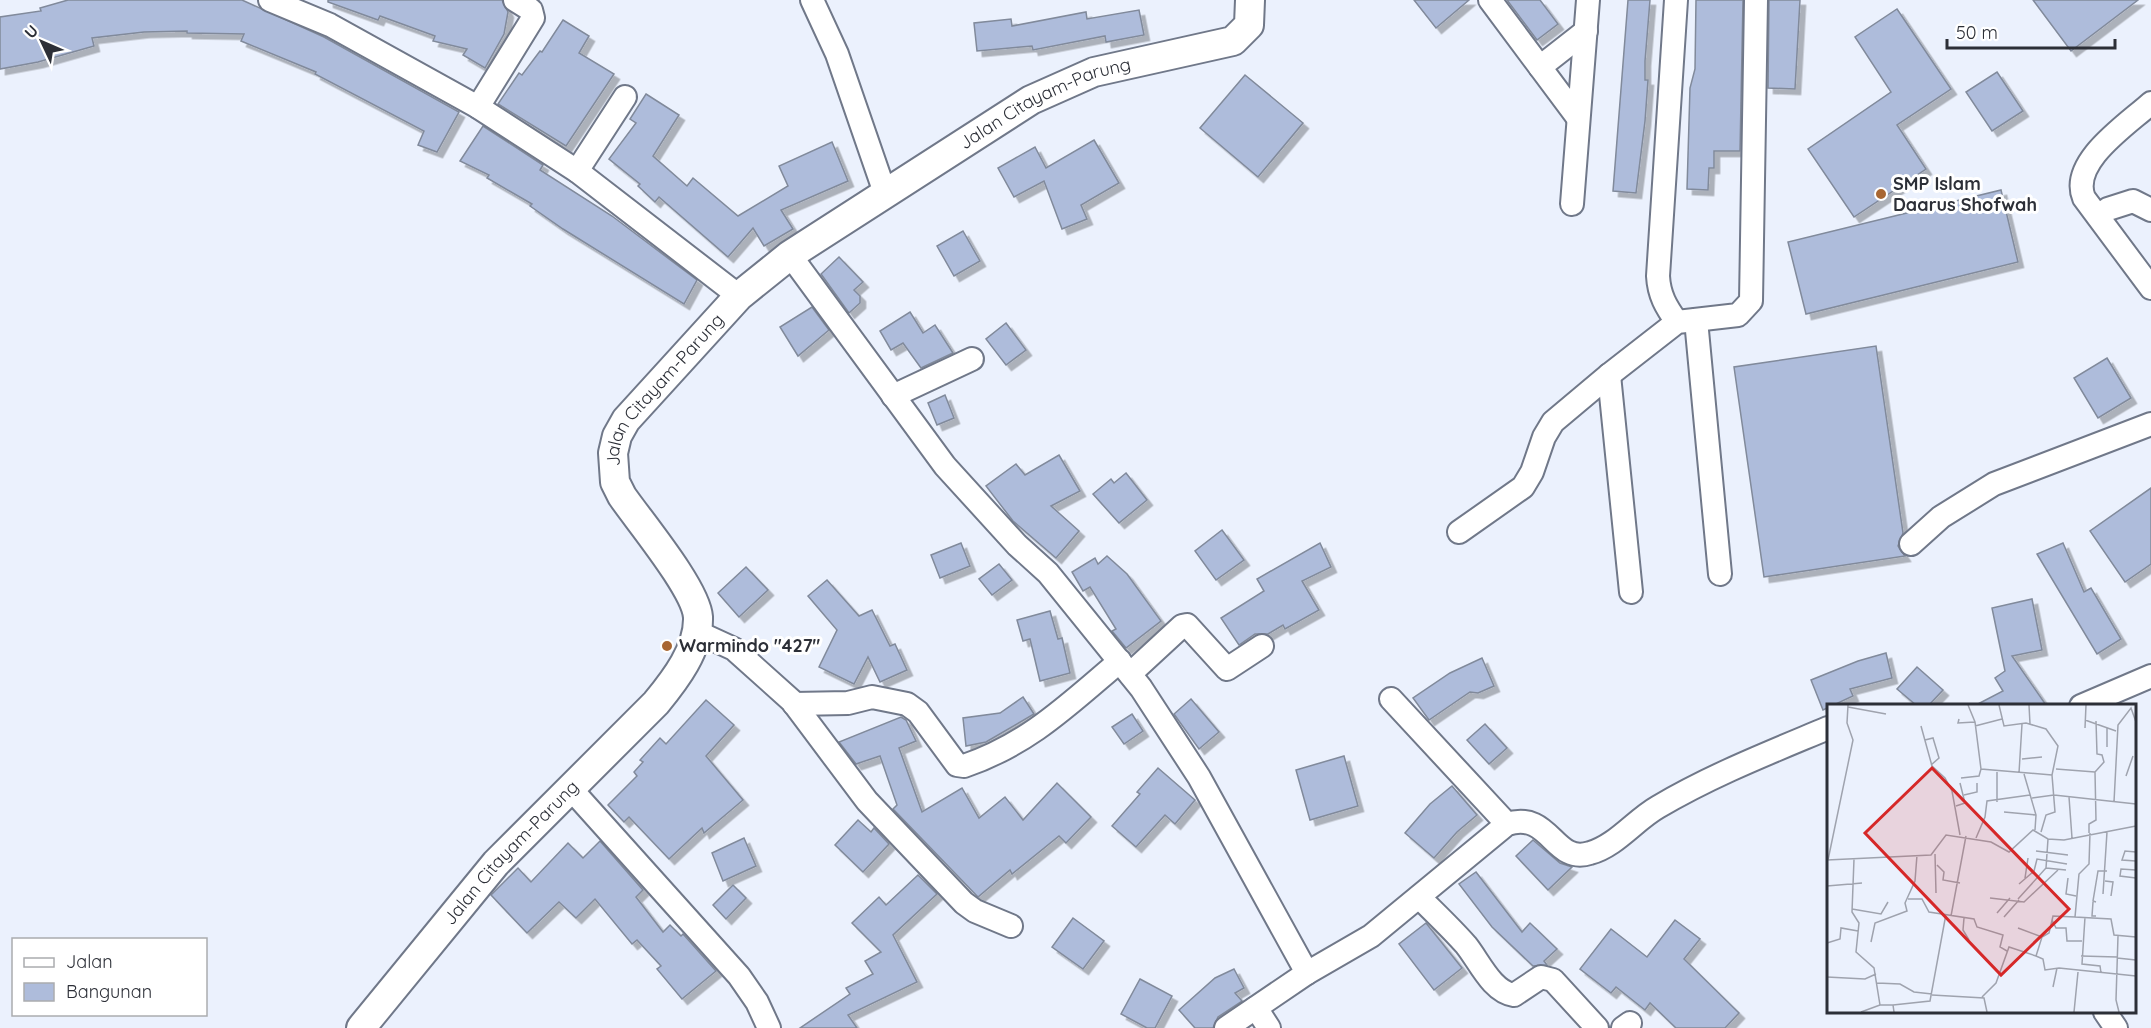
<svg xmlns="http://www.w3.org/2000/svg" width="2151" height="1028" viewBox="0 0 2151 1028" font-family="Quicksand,sans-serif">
  <defs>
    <filter id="shadow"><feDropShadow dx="5.5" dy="5.5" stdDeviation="0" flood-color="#0004"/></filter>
  </defs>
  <rect width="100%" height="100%" fill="#ebf1fd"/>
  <g fill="#aebcdb" stroke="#818a9b" stroke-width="1.5" filter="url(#shadow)">
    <path d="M68 0H242L324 37 459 112 437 152 418 145 424 131 315 74 316 72 241 41 244 34 187 33V31L144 32 92 38 94 46 38 62 0 69V17L41 11 40 8Z"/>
    <path d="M328 0H502L508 12 504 34 485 68 463 55 467 49 433 41 435 36 380 16 378 20 328 2Z"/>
    <path d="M1414 0H1469L1436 28Z"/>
    <path d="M1507 0H1540L1558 24 1537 40Z"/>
    <path d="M1628 0H1650L1645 61V80H1648L1645 121 1636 193 1613 191Z"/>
    <path d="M1696 0H1743L1740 151H1714V168H1709L1708 190 1687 189 1690 88 1695 69Z"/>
    <path d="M1769 0H1800L1795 89 1768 88Z"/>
    <path d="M2033 0H2138L2071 51Z"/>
    <path d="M1897 9 1951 89 1897 125 1926 169 1854 217 1808 149 1891 92 1855 37Z"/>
    <path d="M1139 10 1144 35 1106 42 1105 36 1033 50 1032 46 977 51 974 23 1011 19 1012 26 1086 12 1087 19Z"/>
    <path d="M563 20 589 36 579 53 614 74 566 146 498 104 519 73 522 75 540 51 542 52Z"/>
    <path d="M1997 72 2023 111 1992 131 1966 92Z"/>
    <path d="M1245 75 1303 123 1258 177 1200 128Z"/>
    <path d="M646 94 679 115 653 156 687 186 693 178 738 216 788 186 779 166 832 142 848 181 781 210 793 229 764 246 753 228 728 257 659 197 655 202 638 186 640 184 609 159 636 123 630 119Z"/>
    <path d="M483 126 543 165 540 170 612 216 697 280 684 304 563 229 530 206 532 204 487 178 489 175 460 161Z"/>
    <path d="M1094 140 1119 183 1081 205 1087 219 1062 229 1044 181 1014 197 998 168 1035 147 1046 168Z"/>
    <path d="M2001 190 2018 262 1806 314 1788 242Z"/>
    <path d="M963 231 980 261 954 276 937 246Z"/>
    <path d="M839 257 863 282 854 290 860 296V303L849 313 821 274Z"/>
    <path d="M812 307 829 330 798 356 780 327Z"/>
    <path d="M910 312 923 333 935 325 953 353 921 368 903 343 891 350 880 331Z"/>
    <path d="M1006 323 1026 350 1006 365 986 339Z"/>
    <path d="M1876 346 1903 533 1898 546 1905 556 1764 577 1734 367Z"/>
    <path d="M2107 358 2131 398 2098 418 2074 378Z"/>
    <path d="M945 395 954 418 937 425 928 403Z"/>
    <path d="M1059 455 1080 491 1051 506 1079 531 1056 558 1013 521 986 486 1016 464 1025 475Z"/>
    <path d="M1126 473 1147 500 1119 523 1093 494 1111 479 1114 483Z"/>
    <path d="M2151 488V564L2125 582 2090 531Z"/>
    <path d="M1222 530 1244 560 1216 580 1195 551Z"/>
    <path d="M961 543 970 566 940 578 931 555Z"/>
    <path d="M1320 543 1331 567 1302 581 1319 610 1285 629 1283 625 1268 634H1255L1239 645 1221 618 1264 591 1257 579Z"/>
    <path d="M2063 543 2084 592 2091 588 2121 639 2097 654 2037 554Z"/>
    <path d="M1107 556 1127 574 1161 621 1126 648 1112 631 1116 629 1090 587 1083 591 1072 572 1095 558 1098 564Z"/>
    <path d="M999 564 1012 580 992 595 979 579Z"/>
    <path d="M746 567 768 590 739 617 718 593Z"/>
    <path d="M827 580 859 616 872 610 890 646 895 644 907 670 880 682 868 657 854 684 819 667 837 630 808 596Z"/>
    <path d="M2032 599 2042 650 2012 656 2046 705H1976L2003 691 1995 678 2005 671 1992 608Z"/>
    <path d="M1050 611 1058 639 1062 638 1070 673 1040 681 1030 639 1023 641 1017 620Z"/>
    <path d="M1886 653 1892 678 1850 689 1853 696 1823 710 1811 680 1858 661Z"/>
    <path d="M1482 658 1494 686 1478 693 1470 692 1429 720 1413 698 1450 673Z"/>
    <path d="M1917 667 1943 690 1929 705H1916L1897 689Z"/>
    <path d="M1023 697 1034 714 986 742 966 746 963 718 1000 713Z"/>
    <path d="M1191 699 1219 732 1199 749 1174 714Z"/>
    <path d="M706 700 734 725 706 756 743 800 704 833 702 828 669 859 629 817 624 822 608 805 637 776 634 772 643 762 640 760 660 738 666 744Z"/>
    <path d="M1132 714 1143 731 1124 744 1112 727Z"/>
    <path d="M901 717 906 720 916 741 899 748 922 812 962 788 979 818 1005 797 1023 820 1057 783 1091 817 1066 843 1059 836 1012 874 1010 870 978 897 893 809 897 805 880 756 856 764 839 742Z"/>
    <path d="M1485 724 1507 748 1489 764 1467 740Z"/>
    <path d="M1344 756 1358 806 1310 820 1296 770Z"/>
    <path d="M1158 768 1195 800 1175 824 1165 815 1136 847 1112 826 1140 794 1137 792Z"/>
    <path d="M1452 786 1477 815 1457 832 1434 858 1405 833 1430 804Z"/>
    <path d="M858 820 871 832 874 828 889 844 863 872 835 845Z"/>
    <path d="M744 838 756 866 723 881 712 853Z"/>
    <path d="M1533 840 1560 863 1572 867 1548 890 1516 856Z"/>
    <path d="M600 841 643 890 636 897 663 932 670 925 681 936 683 934 716 971 682 999 657 969 661 966 637 940 632 944 595 899 576 918 559 902 527 933 491 895 518 868 531 882 568 843 583 858Z"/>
    <path d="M1476 872 1522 932 1530 923 1557 949 1544 961 1547 965 1533 966 1492 927 1459 884Z"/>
    <path d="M918 875 937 894 893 935 917 982 848 1015 857 1028H800L850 994 846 988 873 974 865 961 881 952 852 923 879 897 886 905Z"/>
    <path d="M733 885 746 898 726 919 713 905Z"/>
    <path d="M1073 918 1104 941 1083 969 1052 947Z"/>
    <path d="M1675 920 1700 939 1684 959 1739 1013 1725 1028H1676L1650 1003 1645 1010 1616 987 1611 993 1580 969 1611 929 1647 957Z"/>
    <path d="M1426 923 1462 968 1434 990 1399 944Z"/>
    <path d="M1234 969 1244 988 1235 993 1242 1001 1218 1017 1213 1028H1195L1179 1010 1215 978Z"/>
    <path d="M1140 979 1172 996 1155 1028H1147L1121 1014Z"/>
  </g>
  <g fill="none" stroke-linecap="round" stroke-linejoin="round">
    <defs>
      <g id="minor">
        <path d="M270 0 330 25 478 107 577 171 739 296"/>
        <path d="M812 0 837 54 885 193"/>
        <path d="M1490 0 1578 118"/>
        <path d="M1676 0 1658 276C1659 295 1666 307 1677 322"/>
        <path d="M1540 67 1586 31"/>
        <path d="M2151 103C2128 124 2069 162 2084 198L2151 288"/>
        <path d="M478 107 533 18 531 10 515 0"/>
        <path d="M577 171 625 97"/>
        <path d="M1572 204 1588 0"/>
        <path d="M2098 216 2108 209 2133 201 2151 210"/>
        <path d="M790 255 945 466 1017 545 1048 573 1141 688 1199 777 1307 973"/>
        <path d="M1696 320 1720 574"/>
        <path d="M1609 375 1631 592"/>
        <path d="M893 396 972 359"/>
        <path d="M1459 532 1523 487 1532 472 1544 437 1553 422 1609 375 1677 322 1738 315 1751 301 1756 0"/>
        <path d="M1911 544 1941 517 1994 484 2151 424"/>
        <path d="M697 632 734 649 792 701 867 801 964 903 975 911 1011 926"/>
        <path d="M1130 674 1182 626 1187 625 1227 669 1262 646"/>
        <path d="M1391 699 1507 824"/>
        <path d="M794 704 848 703 872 697 907 704 918 712 957 765 964 766C1029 744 1069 704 1120 661"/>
        <path d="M2081 706 2151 676"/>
        <path d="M571 789 739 976 757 1002 769 1028"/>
        <path d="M1419 897C1435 913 1451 928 1466 945 1479 961 1492 992 1514 995L1541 977 1553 980 1597 1028"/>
        <path d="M1256 1008 1269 1028"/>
        <path d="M2105 1012 2116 1028"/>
        <path d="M1226 1028 1307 973 1371 936 1507 824C1551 810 1553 865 1590 853 1616 846 1635 820 1658 807 1712 775 1771 752 1828 728"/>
        <path d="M1623 1028 1630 1023"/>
      </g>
      <g id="tertiary">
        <path id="s1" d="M361 1028 496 863 656 703C675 680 699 649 698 617 696 589 640 522 622 496L615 482 613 453 617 436 626 420 739 296 790 255 1031 100 1094 72 1233 41 1249 25 1250 0"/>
      </g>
    </defs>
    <use href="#minor" stroke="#707889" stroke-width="26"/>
    <use href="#tertiary" stroke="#707889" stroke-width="32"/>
    <use href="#minor" stroke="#fff" stroke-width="22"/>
    <use href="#tertiary" stroke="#fff" stroke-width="28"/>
  </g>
  <g fill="#a86632" stroke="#fff" stroke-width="2">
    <circle cx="1881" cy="194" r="6"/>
    <circle cx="667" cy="646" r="6"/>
  </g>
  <g text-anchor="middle" stroke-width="6" stroke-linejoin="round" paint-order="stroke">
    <g font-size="18" fill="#2c2f37" stroke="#fff">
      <text dy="6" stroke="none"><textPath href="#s1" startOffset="1293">Jalan Citayam-Parung</textPath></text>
      <text dy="6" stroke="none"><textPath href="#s1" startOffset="807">Jalan Citayam-Parung</textPath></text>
      <text dy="6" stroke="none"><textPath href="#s1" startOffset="231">Jalan Citayam-Parung</textPath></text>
    </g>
    <g font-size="18" font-weight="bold" fill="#2c2f37" stroke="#fff" text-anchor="start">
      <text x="1893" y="190">SMP Islam<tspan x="1893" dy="21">Daarus Shofwah</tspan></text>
      <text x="679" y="652">Warmindo "427"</text>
    </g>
  </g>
  <g transform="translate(1827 704)">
    <rect width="309" height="309" fill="#ebf1fd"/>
    <path fill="none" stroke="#9fa3ae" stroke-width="1.5" d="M141 1 148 18 154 65 225 71M172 1 177 22 199 19 219 25 231 42 225 71 228 108 219 111 214 128M202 1 203 20M21 3 59 10M132 15 131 19 148 18M258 16 289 27M94 22 105 62 118 74 125 87 133 131M148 22 175 15M258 24 259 1M280 24V43M98 36 106 34 112 54 104 61M195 55 215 53M229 65 268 68M170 66V98M192 69 195 20M197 70 209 111 208 126M299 72 306 52M134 74 152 72 154 65M137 91 150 88V79M242 93 245 134M205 94 227 91 309 100M287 98 291 21 304 4 309 18M129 102 138 99 133 79M177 108 209 111M262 129V120L269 116 268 68 277 58 275 51 270 50 269 17M263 129 262 160 252 170 248 213 284 215 287 231 309 233M149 134 158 113 160 97 203 91M209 147 241 151M309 148 298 147 295 156 309 157M108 150 109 189M27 155 25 208 32 219 29 248 47 264 53 301H66L67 308M0 156 104 151 119 131 164 138 182 148 206 126 221 135 237 136 309 122M1 156 26 36 20 19 21 1M110 161 117 168 116 176 133 179M219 164 239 166M309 166 294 165 293 172 309 174M198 174 201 154M241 174 239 190 249 192M278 177 286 178 284 192M192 180 207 167 210 155 240 160M0 182 35 179M276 190 280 128M163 194 197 198 231 166M81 195H95L102 208 147 215 150 223 176 231 173 243 180 247M191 195 219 164 221 135M266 198 265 212H269M269 198 266 197 271 167H280M25 205 54 210 61 198M170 209 183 194M124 212 139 132M177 213 192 196M258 213 255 260 273 262 274 269M137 214 136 226 142 236M225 216 229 224H239L240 237H255M191 224 215 233M291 232 289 296 292 308M44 238 48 219 80 207 78 199 88 177 90 151M0 239 13 235 14 224 31 227M209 252 216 255 218 266 232 264 309 272M254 252 290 253M290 254 309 256M0 273 38 275 49 270M50 279 73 280 87 288 105 290M226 283 230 264M105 291 157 294 160 308M155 293 169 279 182 243 209 252 215 233 222 229 226 212 248 213M66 301 103 297 119 210M34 308 53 301M247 308 251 268"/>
    <path fill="#d62828" fill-opacity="0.15" stroke="#d62828" stroke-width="3" d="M105 64 242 205 174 271 38 129Z"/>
    <rect width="309" height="309" fill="none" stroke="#2c2f37" stroke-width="3"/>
  </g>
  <rect x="12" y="938" width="195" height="78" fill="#ffffff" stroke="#abacaf" stroke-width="1.5"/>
  <rect x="24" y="958" width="30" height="9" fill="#ffffff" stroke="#abacaf" stroke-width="1.5"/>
  <text x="66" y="968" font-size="18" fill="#2c2f37">Jalan</text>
  <rect x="24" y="983" width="30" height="18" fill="#aebcdb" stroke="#abacaf" stroke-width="1.5"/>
  <text x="66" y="998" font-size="18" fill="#2c2f37">Bangunan</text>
  <g transform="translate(42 42) rotate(314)" stroke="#ffffff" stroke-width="4.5" paint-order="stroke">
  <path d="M0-4.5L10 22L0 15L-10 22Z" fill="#2c2f37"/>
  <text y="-9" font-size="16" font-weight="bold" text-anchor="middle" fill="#2c2f37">U</text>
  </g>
  <path d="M1947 39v9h168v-9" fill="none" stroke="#2c2f37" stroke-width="3"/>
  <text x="1956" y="39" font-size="18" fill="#2c2f37" stroke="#ffffff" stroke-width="4.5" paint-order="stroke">50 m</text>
</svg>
